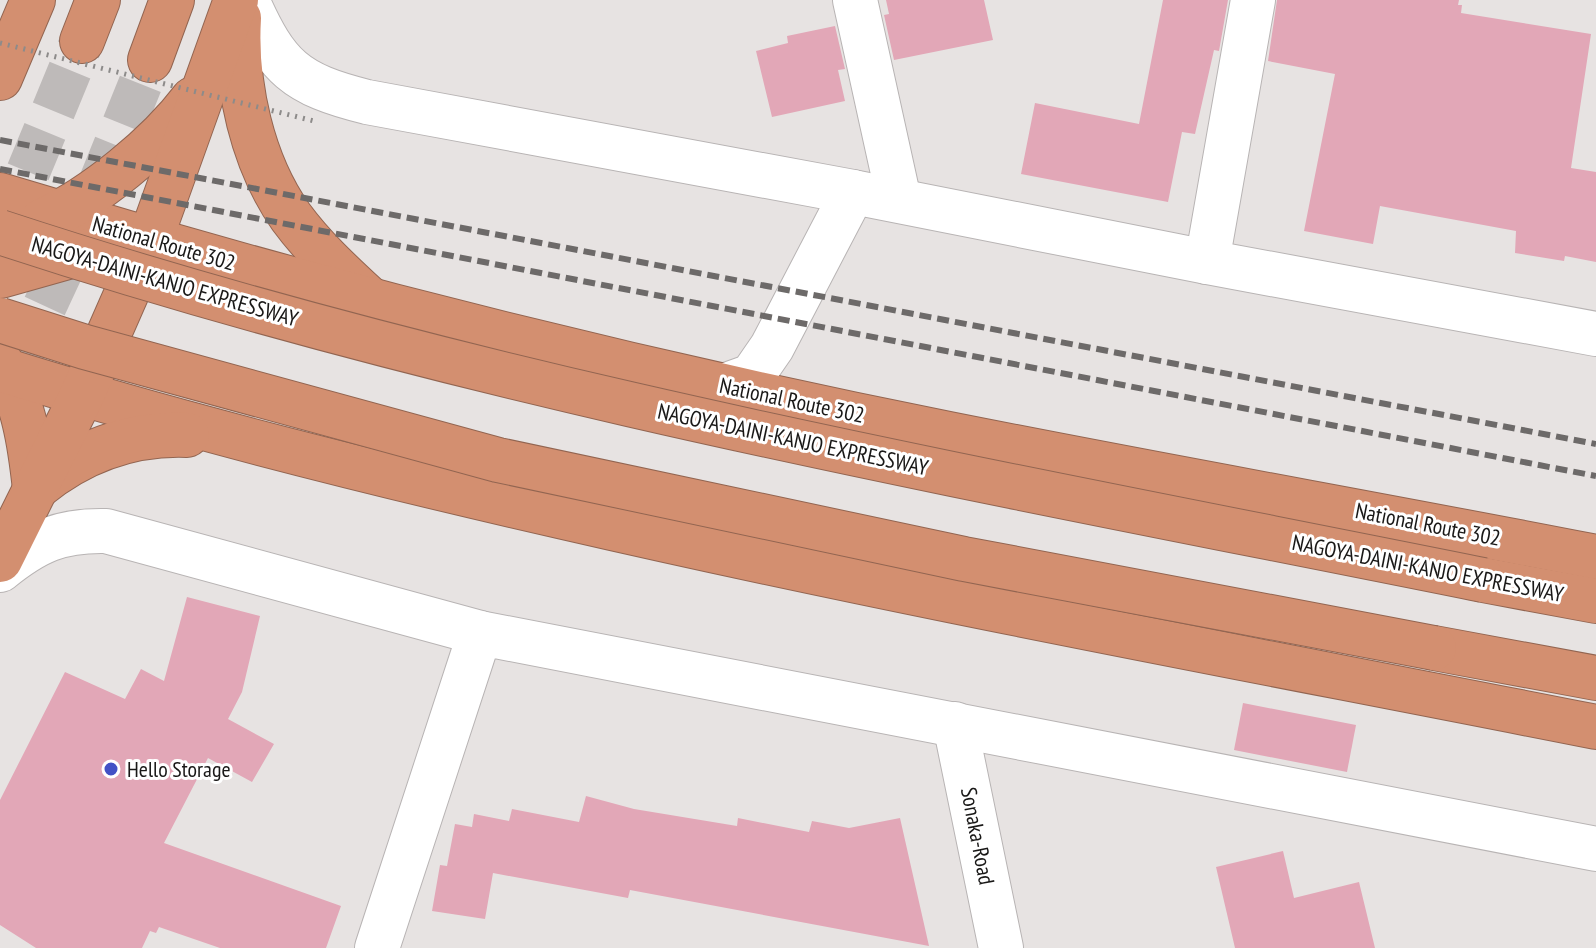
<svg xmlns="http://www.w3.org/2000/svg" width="1596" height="948" viewBox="0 0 1596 948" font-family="'PT Sans Narrow',sans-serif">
  <rect width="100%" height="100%" fill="#e7e3e2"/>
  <g fill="#e2a7b7">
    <path d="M886 0H984L993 40 894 60 884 15 889 14Z"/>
    <path d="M1163 0H1228L1219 51 1214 50 1195 134 1182 132 1168 202 1021 174 1035 103 1139 124Z"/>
    <path d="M1277 0H1459L1458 5H1462L1461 13 1591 34 1571 168 1596 172V262L1565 256 1564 261 1515 253 1516 231 1380 206 1373 244 1304 231 1335 74 1268 61Z"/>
    <path d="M835 26 845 69 838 70 845 101 772 117 756 51 788 43 787 36Z"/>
    <path d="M187 597 260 616 242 692 228 719 274 744 252 782 208 758 164 843 341 906 326 948H220L159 927 156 933 150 931 142 948H36L0 925V800L65 672 125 699 141 669 164 681Z"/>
    <path d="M1243 703 1356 725 1347 772 1234 750Z"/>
    <path d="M586 796 634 809 737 826 738 818 809 832 812 821 849 828 900 818 929 946 630 890 628 898 493 873 485 919 432 911 440 865 447 866 455 824 472 827 474 814 509 821 512 809 579 822Z"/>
    <path d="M1283 851 1294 898 1359 882 1375 948H1235L1216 867Z"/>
  </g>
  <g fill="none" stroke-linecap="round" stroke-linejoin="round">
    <g stroke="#bebab9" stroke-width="44" stroke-dasharray="44 22" stroke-linecap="butt">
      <path d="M3 233 82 41"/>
      <path d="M17 366 91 206 150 60"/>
    </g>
    <defs>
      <g id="street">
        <path d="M855 0 899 200"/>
        <path d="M1207 262 1253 0"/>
        <path d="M724 386 752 376 772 347 853 192 1207 262 1596 334"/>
        <path d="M377 948 480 633 1596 849"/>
      </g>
      <g id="secondary">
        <path d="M247 0C277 68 295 84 367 102L853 192"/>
        <path d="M0 570C36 541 60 530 106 531L480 633"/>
        <path d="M955 724 1001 948"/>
      </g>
      <g id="highway">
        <path d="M239 18C235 85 252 162 291 217 313 247 340 272 367 297"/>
        <path d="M82 41 98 0"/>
        <path d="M150 60 172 0"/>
        <path d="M0 78 33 0"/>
        <path d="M0 195C312 290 629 370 949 434 1164 477 1381 515 1596 557"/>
        <path d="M42 221C94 198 158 145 193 99"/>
        <path d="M0 276 92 250"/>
        <path d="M0 361C24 401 30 443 35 489"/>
        <path d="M0 369C186 427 375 474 564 517 906 596 1252 659 1596 727"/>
        <path d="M37 487C80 452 131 433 187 435"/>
        <path d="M0 560 82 395 150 240 236 0"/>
        <path d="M1483 580 1596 601"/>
        <path d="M1434 648 1596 678"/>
      </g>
    </defs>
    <use href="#street" stroke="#b8b4b4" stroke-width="46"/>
    <use href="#secondary" stroke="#b8b4b4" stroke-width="46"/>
    <use href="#highway" stroke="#926551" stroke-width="46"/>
    <use href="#street" stroke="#fff" stroke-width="44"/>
    <use href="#secondary" stroke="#fff" stroke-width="44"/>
    <use href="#highway" stroke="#d38f70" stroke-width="44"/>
    <g stroke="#6d6a69" stroke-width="6" stroke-dasharray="12 6" stroke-linecap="butt">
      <path d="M0 140 1596 444"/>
      <path d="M0 169 1596 476"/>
    </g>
    <defs>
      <g id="highway-bridge">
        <path d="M0 232C483 391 986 480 1483 580"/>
        <path d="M0 320 85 347 498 460 964 559 1434 648"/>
      </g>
    </defs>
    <use href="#highway-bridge" stroke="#926551" stroke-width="46" stroke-linecap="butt"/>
    <path stroke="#8d8b8a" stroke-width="5" stroke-dasharray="2 6" stroke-linecap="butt" d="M0 43 318 122"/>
    <use href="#highway-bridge" stroke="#d38f70" stroke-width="44"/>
  </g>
  <circle fill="#4251c5" stroke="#fff" stroke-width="3" cx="111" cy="769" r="8"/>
  <g text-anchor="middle" stroke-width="6" stroke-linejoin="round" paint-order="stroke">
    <g font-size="22" fill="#191817" stroke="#fff">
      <text transform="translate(164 243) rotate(16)" y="8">National Route 302</text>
      <text transform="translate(165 281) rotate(16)" y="8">NAGOYA-DAINI-KANJO EXPRESSWAY</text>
      <text transform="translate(792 400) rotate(12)" y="8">National Route 302</text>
      <text transform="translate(793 439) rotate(12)" y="8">NAGOYA-DAINI-KANJO EXPRESSWAY</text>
      <text transform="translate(1428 524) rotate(11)" y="8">National Route 302</text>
      <text transform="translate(1428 568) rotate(11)" y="8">NAGOYA-DAINI-KANJO EXPRESSWAY</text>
      <text transform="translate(978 836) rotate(79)" y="8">Sonaka-Road</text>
    </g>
    <g font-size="22" fill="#191817" stroke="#fff" text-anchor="start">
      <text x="127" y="777">Hello Storage</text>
    </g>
  </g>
</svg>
